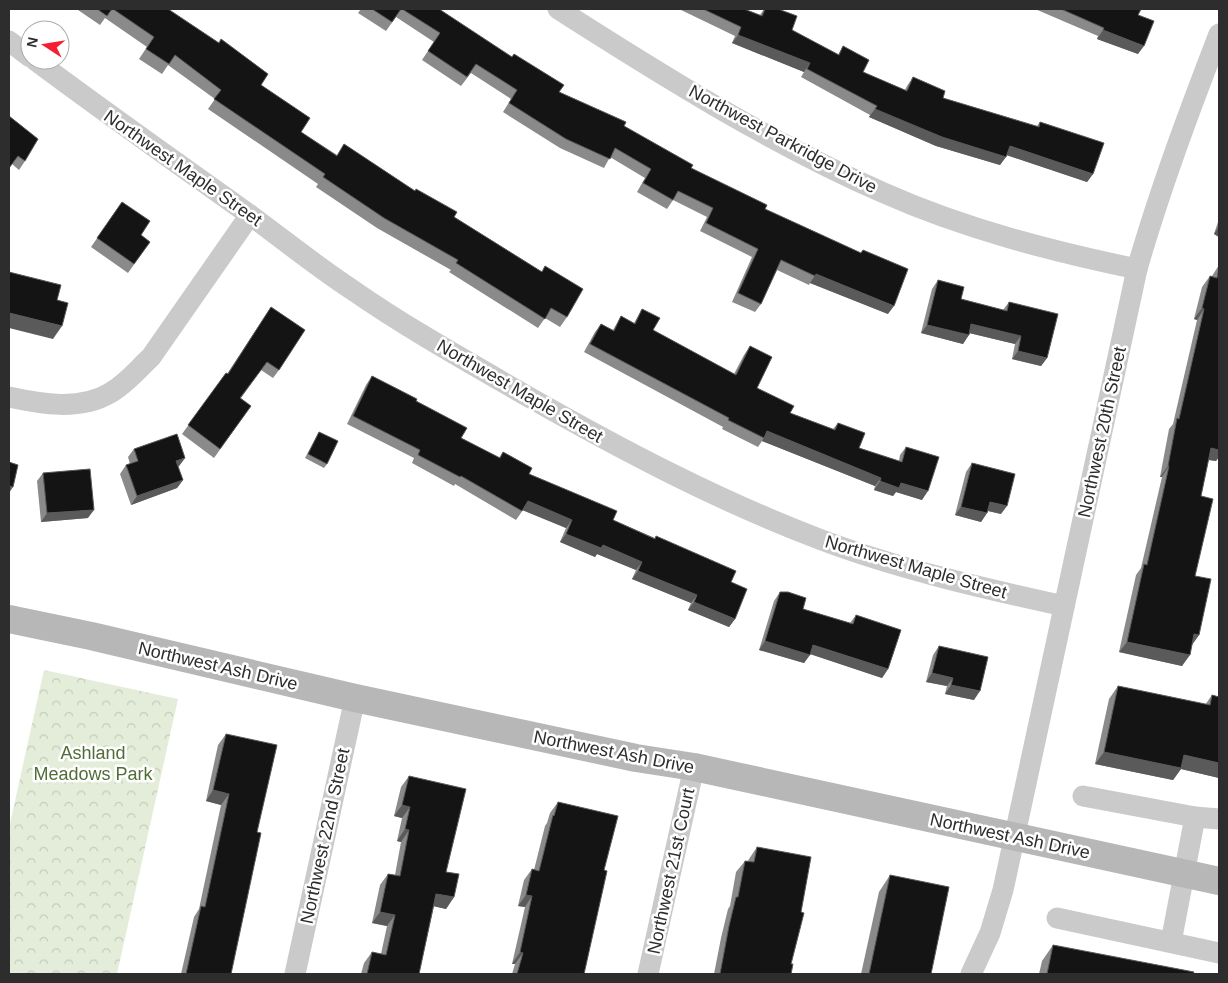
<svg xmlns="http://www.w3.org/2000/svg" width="1228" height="983" viewBox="0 0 1228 983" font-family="Arial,sans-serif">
  <defs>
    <pattern id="park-crowns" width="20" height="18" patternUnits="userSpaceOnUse" patternTransform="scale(1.25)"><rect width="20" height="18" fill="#e4edd9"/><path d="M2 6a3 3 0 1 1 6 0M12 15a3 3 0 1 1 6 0" fill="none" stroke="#c4ccbb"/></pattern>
  </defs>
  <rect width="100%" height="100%" fill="#fff"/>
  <path fill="url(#park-crowns)" d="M44 670 178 699 117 974H9V828Z"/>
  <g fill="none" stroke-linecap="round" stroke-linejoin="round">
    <g stroke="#cacaca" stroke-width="21">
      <path d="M558 9C663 76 770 143 884 193 965 229 1051 251 1137 269"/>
      <path d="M9 41 30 57"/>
      <path d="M35 60C106 113 178 164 250 215 284 240 316 266 351 289 407 328 468 362 527 396 622 450 717 500 819 539 898 569 982 588 1064 606"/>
      <path d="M9 397C41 404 80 411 110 393 126 384 138 369 151 357L250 215"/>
      <path d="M1083 796 1195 817 1219 819"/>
      <path d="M1057 918 1219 953"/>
      <path d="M1171 942 1195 817"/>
      <path d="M295 974 355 698"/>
      <path d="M648 974 694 767"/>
      <path d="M971 974 990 933 1003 890 1137 269C1160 189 1189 112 1219 34"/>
    </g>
    <path stroke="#b7b7b7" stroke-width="28" d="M9 619 91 636 355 698 636 758 694 767 1219 881"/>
  </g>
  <g fill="#8a8a8a">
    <path d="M79 9H168L261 85 301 132 337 155 344 144 454 217 542 272 545 266 567 317 560 327 545 318 538 328 449 272 451 270 377 228 316 187 318 184 208 109 215 99 168 65 162 74 139 59 147 47 105 18 100 25 78 10Z"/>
    <path d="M361 9H439L559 92 624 126 691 168 765 209 861 253 863 250 888 314 810 283 809 285 777 270 761 304 755 312 732 302 752 257 700 231 707 217 673 200 667 209 637 192 645 178 610 157 604 168 560 148 503 112 511 99 471 73 461 86 422 60 434 42 396 17 386 31 358 13Z"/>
    <path d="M679 9H744L760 15 764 9H778L792 30 838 55 843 46 863 72 905 90 907 86 913 77 943 98 1037 126 1040 122 1093 174 1087 182 1007 155 1000 165 936 146 869 117 870 115 801 77 804 72 732 43 735 36Z"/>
    <path d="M1035 9H1141L1138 15V54L1097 39 1098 36Z"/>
    <path d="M9 116 25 161 19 170 12 164 9 169Z"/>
    <path d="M122 202 141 235 150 242 128 273 91 247Z"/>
    <path d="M1219 219V237L1214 234Z"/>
    <path d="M1219 265V457L1216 461 1208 460 1201 496 1195 576 1199 635 1192 645 1182 666 1119 652 1136 575 1141 568 1162 477H1160L1169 429 1173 424 1197 320 1194 319 1202 287 1210 276H1212Z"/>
    <path d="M938 280 961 299 1003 310 1009 302 1047 358 1041 366 1012 359 1015 344 969 333 963 344 921 333 932 289Z"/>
    <path d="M271 307 279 370 273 378 261 370 241 398 251 406 214 458 182 434 226 373 227 374Z"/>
    <path d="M642 309 653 330 734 374 744 355 750 346 757 388 790 413 833 429 838 423 859 448 899 461 900 455 906 447 922 500 896 492 893 496 874 490 875 486 762 441 758 447 722 429 723 427 584 352 595 332 601 324 613 330 621 316 634 323Z"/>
    <path d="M372 376 416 401 461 438 499 458 503 452 529 474 613 520 655 538 656 536 731 582 735 619 729 627 688 610 691 603 632 579 636 570 597 554 595 557 560 542 566 528 523 510 516 520 455 484 454 486 412 463 414 458 347 424 366 385Z"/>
    <path d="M319 432 327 464 324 468 305 458Z"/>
    <path d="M134 449 185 458 179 466 178 467 183 480 177 488 131 505 120 474 126 465 130 464 128 457Z"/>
    <path d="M972 463 1001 514 988 511 987 513 981 522 955 515 966 472Z"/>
    <path d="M43 473 88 518 41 522 37 481Z"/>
    <path d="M780 592 803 609 850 623 856 615 888 669 882 678 810 654 804 663 759 650 774 601Z"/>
    <path d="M939 646 974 700 945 694 947 686 926 682 933 655Z"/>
    <path d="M1118 686 1205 705 1212 695 1219 697V778L1181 769 1173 780 1095 764 1109 699Z"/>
    <path d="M226 734 257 832 231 974H181L194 917 199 909 221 805 206 801 218 745Z"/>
    <path d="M409 776 446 872 454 897 446 909 434 906 419 974H361L364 963 372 952 381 954 387 926 372 923 380 885 388 874 395 875 401 842 397 841 402 818 394 816 401 787Z"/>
    <path d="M558 802 604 870 584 974H512L515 964H512L525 907 518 906 524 880 532 869 534 870 545 826 547 823 550 813Z"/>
    <path d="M757 847 791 964V974H714L721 938 728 909 730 906 736 872 745 861H748L749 859Z"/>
    <path d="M890 875 931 974H861L879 892Z"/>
    <path d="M1053 945 1193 974H1195H1039L1042 961Z"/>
  </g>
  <g fill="#5a5a5a">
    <path d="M1103 30 1144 46 1138 54 1097 39Z"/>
    <path d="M738 35 810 63 804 72 732 43Z"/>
    <path d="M875 109 1006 157 1000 165 936 146 869 117Z"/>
    <path d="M1010 146 1093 174 1087 182 1003 154Z"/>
    <path d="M1219 226V237L1214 234Z"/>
    <path d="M816 274 894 306 888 314 810 283Z"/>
    <path d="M1202 308 1204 309 1197 320 1194 319Z"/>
    <path d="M9 313 62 326 53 339 9 328Z"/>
    <path d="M971 324 1021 336 1015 344 965 332Z"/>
    <path d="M927 325 969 335 963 344 921 333Z"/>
    <path d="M1018 351 1047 358 1041 366 1012 359Z"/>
    <path d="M767 431 881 478 875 486 762 441Z"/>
    <path d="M1211 448 1219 450V457L1216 461 1203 459Z"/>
    <path d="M185 458 179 466 170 469 176 461Z"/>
    <path d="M1168 466H1169L1162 477H1160Z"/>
    <path d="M183 480 177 488 131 505 137 496Z"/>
    <path d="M880 481 901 483 928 491 922 500 896 492 893 496 874 490Z"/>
    <path d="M9 486 13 487 9 493Z"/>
    <path d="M528 501 572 520 566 528 522 510Z"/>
    <path d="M990 502 1007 506 1001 514 984 510Z"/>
    <path d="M961 507 987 513 981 522 955 515Z"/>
    <path d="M94 510 88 518 41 522 47 513Z"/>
    <path d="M566 534 603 545 642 562 636 570 597 554 595 557 560 542Z"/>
    <path d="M638 571 697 595 691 603 632 579Z"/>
    <path d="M694 602 735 619 729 627 688 610Z"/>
    <path d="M1194 634 1199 635 1191 646Z"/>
    <path d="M765 641 810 655 804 663 759 650Z"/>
    <path d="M1127 642 1190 655 1182 666 1119 652Z"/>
    <path d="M813 645 888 669 882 678 807 653Z"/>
    <path d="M932 673 953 678 947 686 926 682Z"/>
    <path d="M951 685 980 691 974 700 945 694Z"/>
    <path d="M1104 752 1184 755 1219 763V778L1181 769 1173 780 1095 764Z"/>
    <path d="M213 790 229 794 221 805 206 801Z"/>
    <path d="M402 805 410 807 402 818 394 816Z"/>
    <path d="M405 829 409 830 401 842 397 841Z"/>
    <path d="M436 894 454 897 446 909 428 905Z"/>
    <path d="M526 895 532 896 525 907 518 906Z"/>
    <path d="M380 912 395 915 387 926 372 923Z"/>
    <path d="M520 952 523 953 515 964H512Z"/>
  </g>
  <g fill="#141414" stroke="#5a5a5a">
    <path d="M97 9H112L107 16Z"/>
    <path d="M113 9H168L219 43 221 39 268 74 261 85 310 118 301 132 337 156 344 144 415 191 416 189 457 212 454 217 542 272 545 266 583 289 567 317 551 308 545 319 456 263 458 260 384 218 323 177 325 174 214 99 221 90 175 55 169 64 146 49 154 37Z"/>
    <path d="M372 9H401L392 22Z"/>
    <path d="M402 9H439L512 57 514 54 564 85 559 92 626 122 624 126 693 165 691 168 767 205 765 209 861 253 863 250 908 269 894 306 816 274 815 276 781 260 761 304 738 293 758 249 706 223 713 208 678 191 673 200 643 183 651 169 615 148 610 159 566 139 509 103 517 90 476 64 467 77 428 51 440 33Z"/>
    <path d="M703 9H744L762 16 765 9H778L797 16 792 30 839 55 843 46 869 60 863 72 907 91 913 77 945 91 943 98 1039 127 1040 122 1104 143 1093 174 1010 146 1006 157 942 137 875 109 877 106 807 69 810 63 738 35 741 27Z"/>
    <path d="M1061 9H1141L1138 15 1154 21 1144 46 1103 30 1104 28Z"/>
    <path d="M9 116 38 139 25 161 18 156 9 168Z"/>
    <path d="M122 202 150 221 141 235 150 242 134 264 97 238Z"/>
    <path d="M1219 267V450L1211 448 1201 496 1213 499 1195 576 1211 579 1199 635 1194 634 1190 655 1127 642 1144 564 1147 565 1169 466H1168L1177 418 1179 419 1204 309 1202 308 1210 276 1217 278Z"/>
    <path d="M9 272 61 285 57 300 68 303 62 326 9 313Z"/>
    <path d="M938 280 964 287 961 299 1007 311 1009 302 1058 314 1047 358 1018 351 1021 336 971 324 969 335 927 325Z"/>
    <path d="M271 307 305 330 279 370 267 362 240 398 251 406 220 449 188 425 226 373 228 374Z"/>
    <path d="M642 309 660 318 653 330 736 375 750 346 772 357 757 388 794 406 790 413 835 430 838 423 865 433 859 448 902 462 906 447 939 457 928 491 901 483 899 488 880 481 881 478 767 431 764 438 728 420 729 418 590 344 601 324 614 331 621 316 635 324Z"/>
    <path d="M372 376 417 399 416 401 467 428 461 438 500 458 503 452 532 468 529 474 617 511 613 520 655 539 656 536 736 571 731 582 747 589 735 619 694 602 697 595 638 571 642 562 603 545 601 548 566 534 572 520 528 501 522 511 461 476 460 477 418 455 420 450 353 416Z"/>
    <path d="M319 432 338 441 327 464 308 454Z"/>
    <path d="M177 434 185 458 176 461 183 480 137 496 126 465 138 461 134 449Z"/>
    <path d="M9 462 18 465 13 487 9 486Z"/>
    <path d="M972 463 1015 474 1007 506 990 502 987 513 961 507Z"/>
    <path d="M90 469 94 510 47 513 43 473Z"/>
    <path d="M780 592H788L806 598 803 609 853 624 856 615 901 630 888 669 813 645 810 655 765 641Z"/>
    <path d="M939 646 988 657 980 691 951 685 953 678 932 673Z"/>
    <path d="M1118 686 1210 705 1212 695 1219 697V763L1184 755 1181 768 1104 752Z"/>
    <path d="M226 734 277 745 257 832 261 833 231 974H186L201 906 205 907 229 794 213 790Z"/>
    <path d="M409 776 466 789 446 872 459 874 454 897 436 894 419 974H367L372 952 386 955 395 915 380 912 388 874 400 876 409 830 405 829 410 807 402 805Z"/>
    <path d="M558 802 618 816 604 870 607 871 584 974H517L523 953 520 952 532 896 526 895 532 869 539 871 553 815 554 816Z"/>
    <path d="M757 847 811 857 801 912 804 913 791 964H793L791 974H720L729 926 736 897H738L745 861 754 862Z"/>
    <path d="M890 875 949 887 931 974H869Z"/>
    <path d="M1053 945 1194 972 1193 974H1195H1047Z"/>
  </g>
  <g text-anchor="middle" stroke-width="5" stroke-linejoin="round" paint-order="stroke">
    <g font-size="18" fill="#2d2d2d" stroke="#fff">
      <text transform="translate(783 139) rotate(28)" y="6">Northwest Parkridge Drive</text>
      <text transform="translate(183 168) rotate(35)" y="6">Northwest Maple Street</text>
      <text transform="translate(520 391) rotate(30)" y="6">Northwest Maple Street</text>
      <text transform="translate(1102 432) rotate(-78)" y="6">Northwest 20th Street</text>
      <text transform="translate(916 567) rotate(16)" y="6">Northwest Maple Street</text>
      <text transform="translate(218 666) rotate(13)" y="6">Northwest Ash Drive</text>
      <text transform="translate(614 752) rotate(11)" y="6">Northwest Ash Drive</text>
      <text transform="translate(325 836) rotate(-78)" y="6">Northwest 22nd Street</text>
      <text transform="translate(1010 836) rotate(12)" y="6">Northwest Ash Drive</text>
      <text transform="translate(671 871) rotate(-78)" y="6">Northwest 21st Court</text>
    </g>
    <g font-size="18" fill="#516d37" stroke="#fff">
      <text x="93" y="759">Ashland<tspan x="93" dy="21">Meadows Park</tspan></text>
    </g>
  </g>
  <rect width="1228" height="983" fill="none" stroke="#2d2d2d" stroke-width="20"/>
  <g transform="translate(45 45) rotate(282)"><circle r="24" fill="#ffffff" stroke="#ababab"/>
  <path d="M0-4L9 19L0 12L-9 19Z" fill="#f61e30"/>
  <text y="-8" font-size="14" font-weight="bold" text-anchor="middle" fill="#2d2d2d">N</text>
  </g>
</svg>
